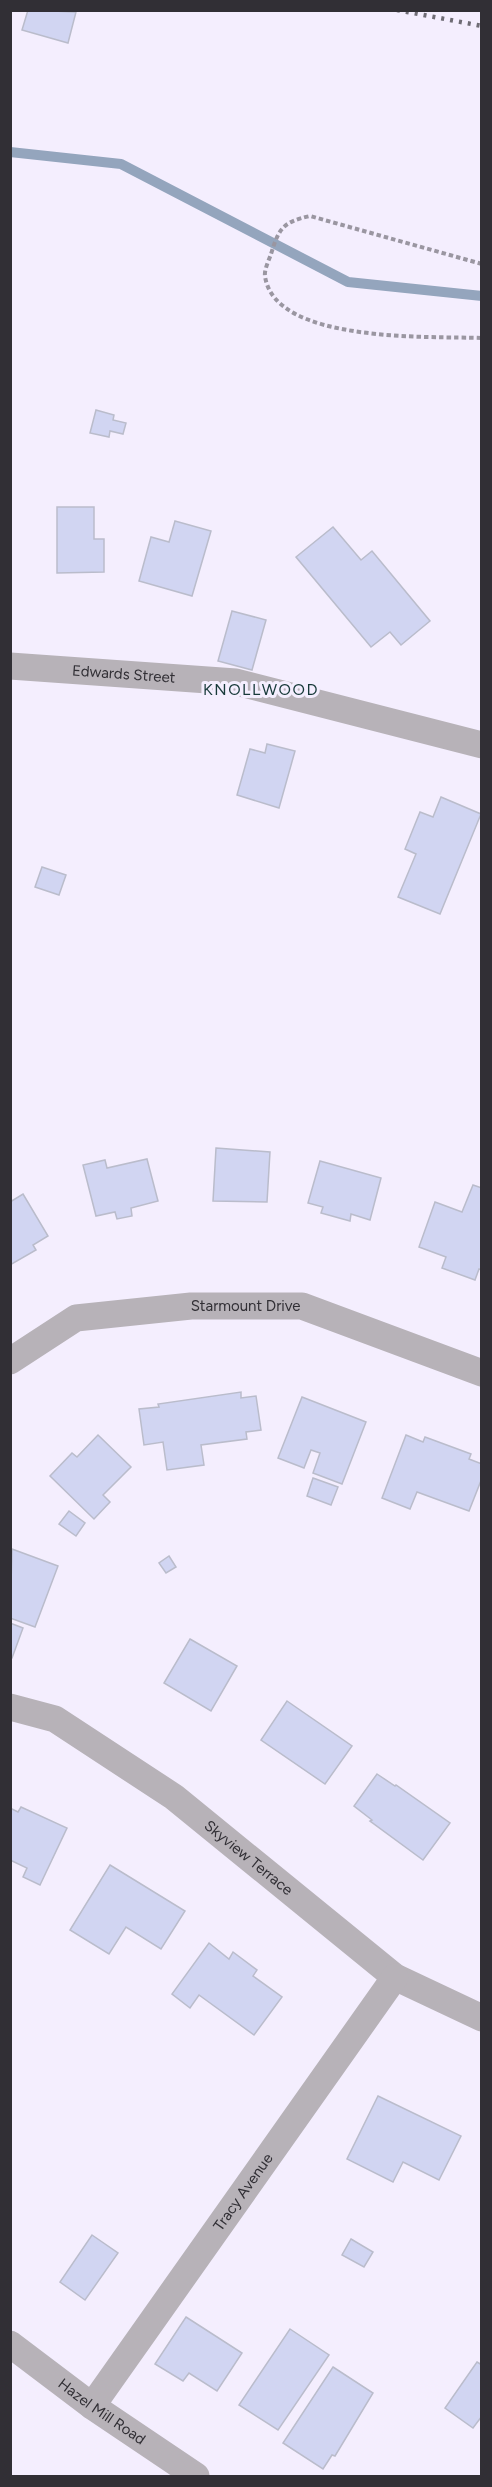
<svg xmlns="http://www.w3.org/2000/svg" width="492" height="2487" viewBox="0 0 492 2487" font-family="Figtree,sans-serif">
  <rect width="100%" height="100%" fill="#f4eefe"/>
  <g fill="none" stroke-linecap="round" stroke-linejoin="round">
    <path stroke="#94a5bd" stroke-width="10" d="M10 152 121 164 348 282 482 296"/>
  </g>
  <g fill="#d1d5f2" stroke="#babccb" stroke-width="1.5">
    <path d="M28 10 76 12 68 43 22 30Z"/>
    <path d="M96 410 114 415 113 420 126 423 123 434 110 431 109 437 90 433Z"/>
    <path d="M57 507H94V539H104V572L57 573Z"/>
    <path d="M175 521 211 531 192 596 139 581 151 537 169 542Z"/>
    <path d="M333 527 361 560 372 551 430 621 401 645 390 632 371 647 296 557Z"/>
    <path d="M232 611 266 620 252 670 218 661Z"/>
    <path d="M267 744 295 751 279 808 237 795 250 749 265 753Z"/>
    <path d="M441 797 481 814 440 914 398 897 416 854 405 849 420 812 433 817Z"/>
    <path d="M42 867 66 875 59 895 35 887Z"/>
    <path d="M216 1148 270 1152 267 1202 213 1201Z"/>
    <path d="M147 1159 158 1201 131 1208 132 1216 117 1219 115 1212 96 1216 83 1165 105 1160 107 1168Z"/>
    <path d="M320 1161 381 1178 370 1220 351 1214 350 1221 321 1213 323 1207 308 1203Z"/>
    <path d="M473 1185 482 1188V1270L479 1269 475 1280 442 1268 446 1257 419 1247 435 1202 462 1212Z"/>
    <path d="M23 1194 48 1236 33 1245 36 1250 10 1265V1202Z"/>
    <path d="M241 1392V1398L256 1396 261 1430 246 1432 247 1439 201 1445 204 1465 167 1470 163 1442 144 1445 139 1409 159 1407 158 1404Z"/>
    <path d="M302 1397 366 1422 342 1484 313 1473 320 1453 311 1450 304 1468 278 1458Z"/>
    <path d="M98 1435 131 1467 103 1495 110 1502 94 1519 50 1476 72 1453 77 1457Z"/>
    <path d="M406 1435 423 1442 425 1437 471 1454 469 1459 482 1464V1478L469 1511 417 1492 410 1509 382 1498Z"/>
    <path d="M313 1478 338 1487 331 1505 307 1496Z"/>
    <path d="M69 1511 85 1523 76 1536 59 1524Z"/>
    <path d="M12 1549 58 1566 35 1627 10 1618Z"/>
    <path d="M169 1556 176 1567 166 1573 159 1563Z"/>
    <path d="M10 1623 23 1628 12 1658H10Z"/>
    <path d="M190 1639 237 1666 211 1711 164 1683Z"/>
    <path d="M287 1701 352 1746 325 1784 261 1740Z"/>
    <path d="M377 1774 395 1786 396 1785 450 1823 423 1860 370 1821 372 1820 354 1806Z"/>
    <path d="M21 1807 67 1828 40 1885 23 1877 27 1868 10 1860V1808L18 1812Z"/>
    <path d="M110 1865 185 1911 161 1949 126 1927 109 1954 70 1930Z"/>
    <path d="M209 1943 229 1959 233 1952 257 1970 253 1976 282 1997 254 2035 199 1995 190 2008 172 1994Z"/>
    <path d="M378 2096 461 2136 439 2180 403 2162 393 2182 347 2159Z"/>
    <path d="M92 2235 118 2253 85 2300 60 2282Z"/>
    <path d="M351 2239 373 2252 364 2267 342 2255Z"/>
    <path d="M186 2317 242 2353 217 2391 189 2373 183 2381 155 2364Z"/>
    <path d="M290 2329 329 2355 278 2430 239 2405Z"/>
    <path d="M477 2362 482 2365V2416L473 2428 445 2408Z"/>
    <path d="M333 2367 373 2393 335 2456 332 2455 323 2469 283 2443Z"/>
  </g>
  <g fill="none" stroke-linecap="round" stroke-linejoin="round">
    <path stroke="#9a96a1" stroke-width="4" stroke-dasharray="4.5 3" stroke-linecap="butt" d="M482 264 310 216C283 222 279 228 271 254 269 260 264 270 265 276 274 344 432 336 482 338"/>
    <g stroke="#b7b2b8" stroke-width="27">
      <path id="s1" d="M10 666 236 682 482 745"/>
      <path id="s2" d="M10 1361 76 1318 191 1306H302L482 1373"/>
      <path id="s3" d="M10 1707 55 1719 174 1797 395 1977 482 2018"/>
      <path id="s4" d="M10 2344 92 2406 196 2476"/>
      <path id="s5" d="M92 2406 395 1977"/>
    </g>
    <path stroke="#6f6c75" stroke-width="4.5" stroke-dasharray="3 6" stroke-linecap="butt" d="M397 10 482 26"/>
  </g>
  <g text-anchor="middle" stroke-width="6" stroke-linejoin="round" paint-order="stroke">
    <g font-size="15" fill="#312f35" stroke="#f4eefe">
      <text dy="5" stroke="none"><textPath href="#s1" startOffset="114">Edwards Street</textPath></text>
      <text dy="5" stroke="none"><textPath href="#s2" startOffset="249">Starmount Drive</textPath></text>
      <text dy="5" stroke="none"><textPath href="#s3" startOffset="285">Skyview Terrace</textPath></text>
      <text dy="5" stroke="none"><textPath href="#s5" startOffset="262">Tracy Avenue</textPath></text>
      <text dy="5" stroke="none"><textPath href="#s4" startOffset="114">Hazel Mill Road</textPath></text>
    </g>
    <g font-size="16" letter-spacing="1.5" fill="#173939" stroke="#f4eefe">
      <text x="261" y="695">KNOLLWOOD</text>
    </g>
  </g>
  <rect width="492" height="2487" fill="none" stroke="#312f35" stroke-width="24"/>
</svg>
